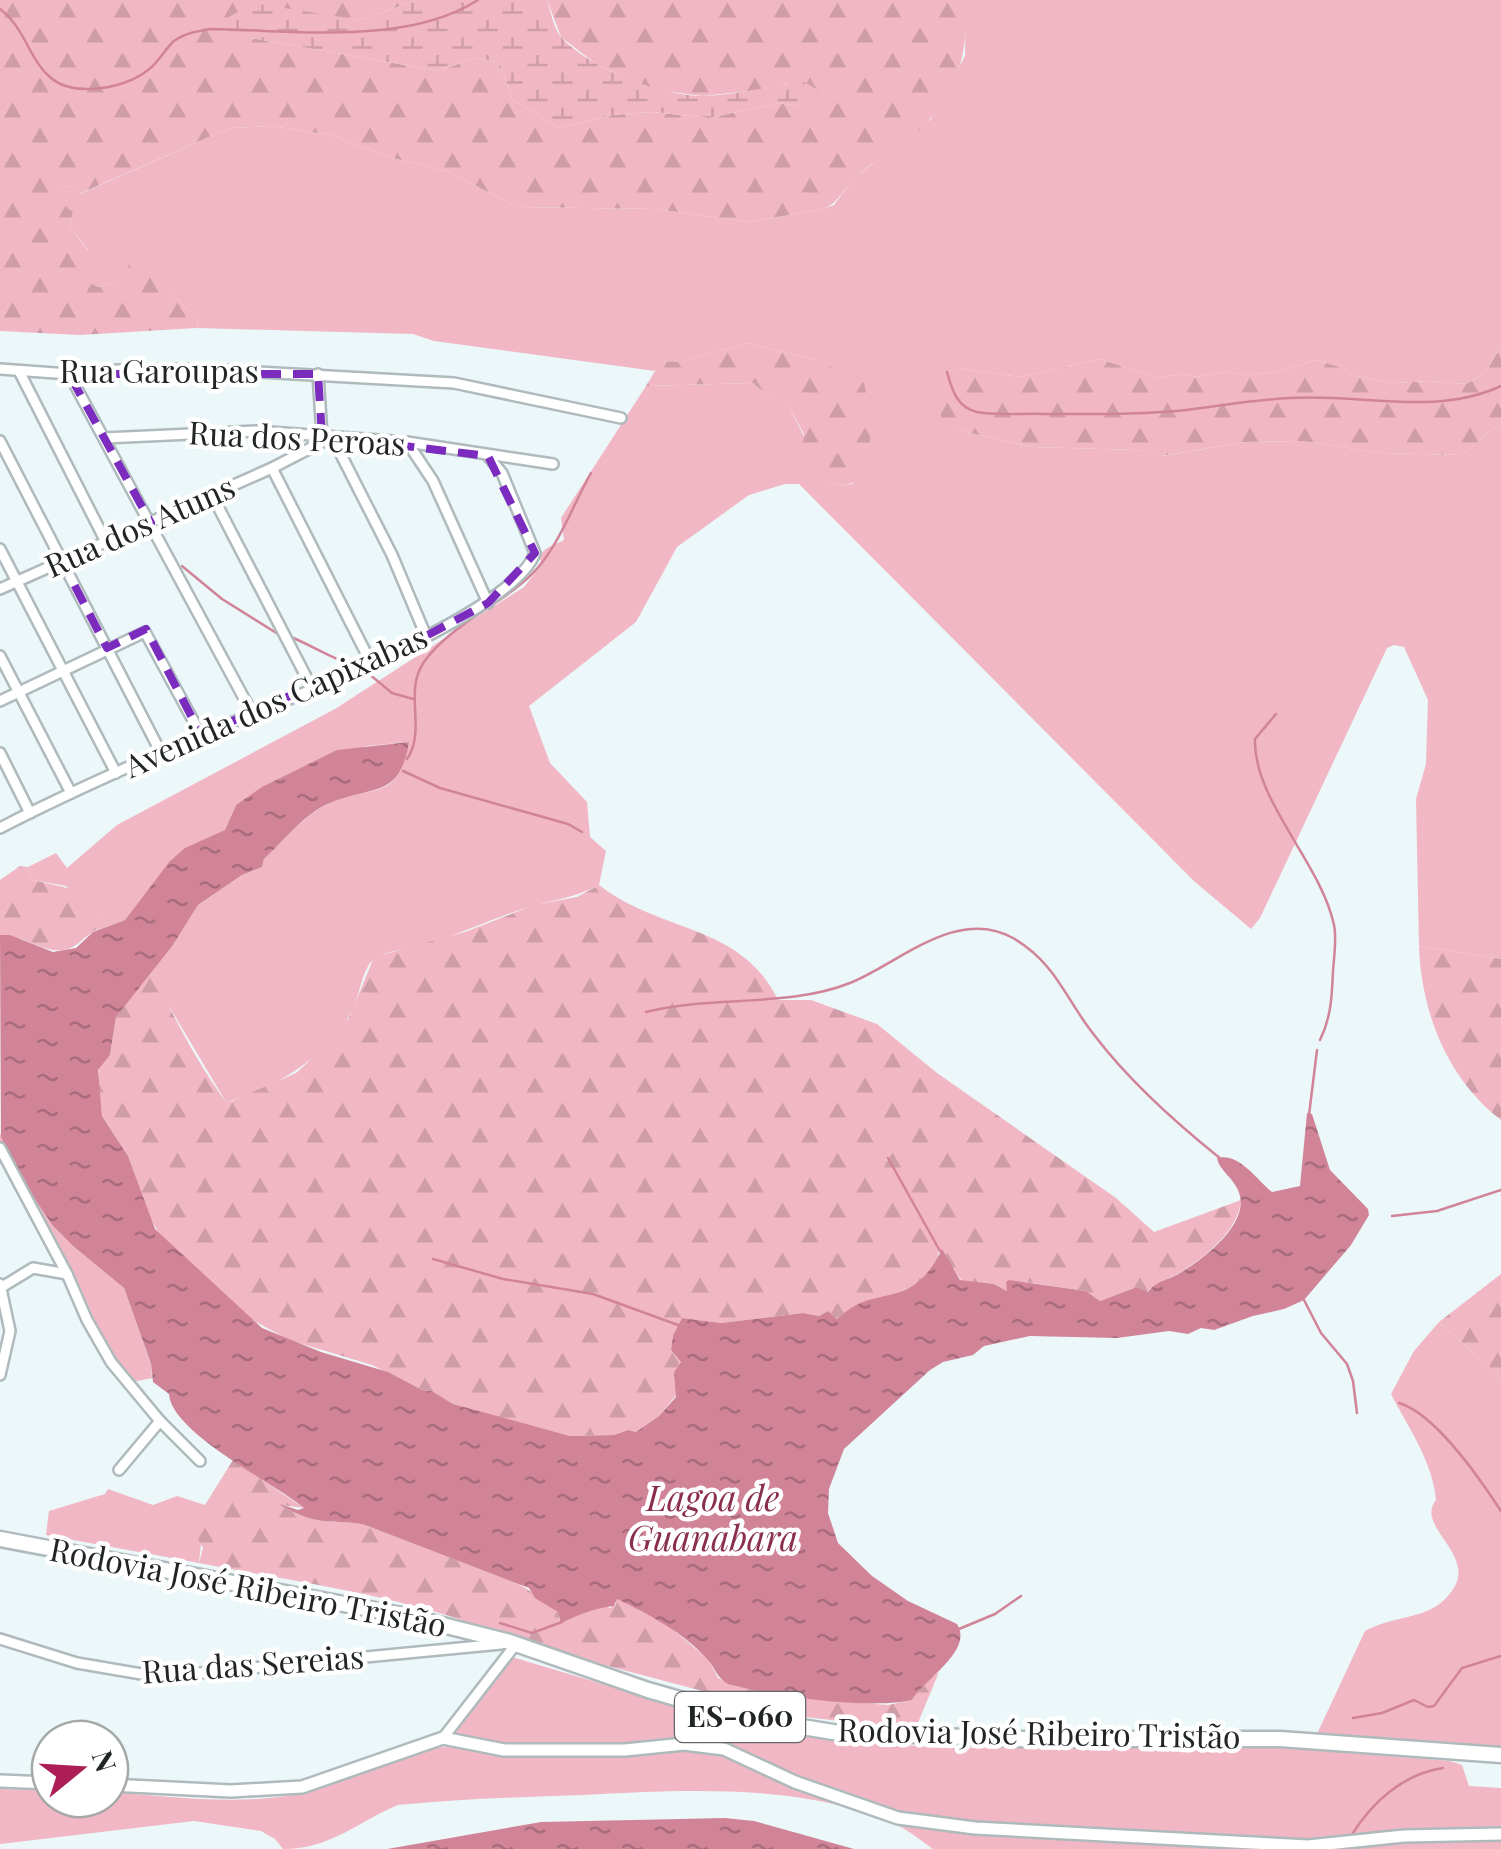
<svg xmlns="http://www.w3.org/2000/svg" width="1501" height="1849" viewBox="0 0 1501 1849" font-family="'Playfair Display',serif">
  <defs>
    <pattern id="forest-firs" width="22" height="20" patternUnits="userSpaceOnUse" patternTransform="scale(2.5)"><rect width="22" height="20" fill="#f2b7c4"/><path d="M5 1l3.5 6h-7zM16 11l3.5 6h-7z" fill="#cf9da8"/></pattern>
    <pattern id="wetland-marsh" width="20" height="14" patternUnits="userSpaceOnUse" patternTransform="scale(2.5)"><rect width="20" height="14" fill="#f2b7c4"/><path d="M1 5h8M5 5V1M11 12h8M15 12V8" fill="none" stroke="#cf9da8"/></pattern>
    <pattern id="water-ripples" width="26" height="14" patternUnits="userSpaceOnUse" patternTransform="scale(2.5)"><rect width="26" height="14" fill="#d18498"/><path d="M2 4q2-2 4 0t4 0M15 11q2-2 4 0t4 0" fill="none" stroke="#a96c7c"/></pattern>
  </defs>
  <rect width="100%" height="100%" fill="#ebf7f9"/>
  <g fill="#f2b7c4">
    <path d="M966 0H1501V345L1483 375 1466 384 1433 381 1392 383 1356 376 1340 367 1316 360 1281 371 1251 375 1225 372 1197 377 1182 374 1157 378 1100 359 1020 377 950 367 942 418 957 430 1033 447 1137 450 1162 456 1245 442 1302 441 1381 453 1463 455 1494 427 1501 429V959L1419 946 1416 799 1426 764 1428 700 1404 647 1394 645 1387 648 1260 918 1251 929 1195 882 799 484H785L749 495 677 547 636 622 529 706 550 763 587 802 590 837 606 851 599 885C577 897 557 899 533 906 497 916 461 934 425 945 408 950 387 949 373 960 363 968 359 996 353 1009 331 1054 274 1090 226 1102L166 1001 156 975 147 974 173 945 198 905 242 875 262 867 264 859C284 841 305 814 330 803 376 783 397 803 409 742L366 746 236 805 225 830 173 858 125 920 95 931 104 918 66 886 33 880 28 867 56 853 67 868 117 825 335 709 524 587 542 564 539 556C547 545 554 546 564 540L561 518 646 386 753 383 771 398 782 393 828 483 844 486 854 483 817 360 747 343 680 362 662 361 655 371 434 341 413 334 197 328 198 319 170 293 117 282 98 287 87 282 88 250 70 227 73 212 46 192 71 186 80 194 218 133 233 128 271 126 331 135 392 158 448 171 516 207 656 209 749 222 823 209 834 205 853 179 931 119 965 56Z"/>
    <path d="M0 1133 18 1173 53 1226 73 1246 124 1288 151 1365 152 1378 128 1383 103 1353 0 1147Z"/>
    <path d="M1439 1322 1501 1378V1750L1316 1736 1365 1631C1397 1613 1435 1622 1455 1586 1473 1553 1415 1525 1436 1500 1433 1462 1408 1427 1391 1394L1414 1351Z"/>
    <path d="M108 1489 153 1505 177 1496 205 1505 199 1563 46 1535 49 1511 105 1494Z"/>
    <path d="M512 1657 700 1713 785 1734 858 1742 950 1748 1189 1745 1289 1748 1450 1761 1462 1765 1469 1786 1501 1788V1849H933C923 1842 912 1833 901 1827 808 1782 684 1790 583 1795 521 1797 460 1799 398 1805 357 1822 331 1849 283 1849L275 1839 261 1831 194 1821 0 1844V1789L50 1790V1799H110V1792C176 1797 247 1807 312 1791 357 1779 399 1749 445 1747Z"/>
  </g>
  <g fill="url(#forest-firs)">
    <path d="M0 0H418L360 20 320 15 245 37 433 70C464 68 467 49 501 65L512 99 559 128 612 115 652 112 709 118 778 103 799 106 786 84 770 89 702 96 648 89 596 64 561 37 547 0H966C969 55 956 101 911 137 893 151 872 162 855 178 843 189 839 203 823 209L749 222 656 209 516 207 448 171 392 158 331 135 271 126 233 128 218 133 79 194 71 186 48 192 73 212 70 227 92 256 88 282 98 287 117 282 130 264 150 262 172 277 170 293 198 319 197 328 79 335 0 331Z"/>
    <path d="M747 343 817 360 864 383 872 424 865 478 844 486 828 483 811 462 803 445 804 434 782 394 771 398 753 383 646 386 661 361 680 362Z"/>
    <path d="M1501 345V429L1494 427 1463 455 1381 453 1302 441 1245 442 1161 456 1137 450 1033 447 957 430 941 418 938 372 950 367 1020 377 1100 359 1157 378 1182 374 1197 377 1225 372 1251 375 1281 371 1316 360 1340 367 1356 376 1392 383 1432 381 1466 384 1483 375Z"/>
    <path d="M20 866 28 867 33 880 76 890 104 918C100 930 91 932 82 940 56 966 30 935 0 935V880Z"/>
    <path d="M599 885C660 933 742 924 778 1000H811L877 1024 937 1073 1116 1198 1154 1232 1241 1200C1239 1230 1205 1257 1181 1272 1168 1280 1157 1281 1147 1292L1137 1287 1100 1301 1086 1291 1025 1282 1016 1284 1009 1280 1007 1291 994 1284 962 1281 939 1250C933 1301 867 1290 837 1319L828 1311 819 1316 803 1313 721 1323 682 1318 673 1335 671 1350 681 1362 674 1372 678 1393 659 1416 636 1432 628 1430 614 1435 570 1436 492 1416 453 1404 432 1391 422 1390 372 1365 289 1340 249 1318 162 1238 151 1220 128 1156 102 1116 98 1079 99 1066 110 1055 116 1017 147 974 156 975C162 983 163 994 168 1004 184 1037 204 1072 226 1102L232 1101 296 1073 307 1063 349 1018 374 957 465 932 534 905 577 897Z"/>
    <path d="M1419 946 1501 959V1120C1447 1079 1421 1011 1419 946Z"/>
    <path d="M1501 1274V1378L1439 1322Z"/>
    <path d="M233 1460 304 1508 281 1505 283 1507C295 1513 310 1520 323 1521 338 1523 350 1521 365 1525L511 1581C530 1588 541 1601 558 1612L560 1620 602 1605 610 1608 616 1604V1599L622 1601 665 1623 709 1660 718 1678 735 1686 824 1700 888 1705 912 1700 921 1685 939 1672 915 1730 797 1716 517 1642C424 1598 300 1583 199 1563L203 1548 184 1513 205 1505Z"/>
  </g>
  <path fill="url(#wetland-marsh)" d="M418 0H547C551 12 553 27 561 37 590 69 661 96 703 96 737 95 771 86 804 82L818 90 814 102 799 106 778 103 709 118 652 112 612 115 559 128 512 99 501 65C468 49 463 68 433 70L245 37 228 31 224 20 252 3 360 20Z"/>
  <g fill="url(#water-ripples)">
    <path d="M409 742C400 799 373 785 330 803 305 813 284 841 264 859L262 867 242 875 198 905 173 945 116 1017 110 1055 98 1070 102 1116 128 1156 155 1229 262 1328 321 1352 388 1372 422 1390 432 1391 453 1404 570 1436 614 1435 628 1430 636 1432 659 1416 676 1397 674 1372 681 1362 671 1350 673 1335 682 1318 721 1323 803 1313 819 1316 828 1311 837 1319C876 1281 911 1314 942 1249L960 1280 994 1284 1007 1291 1006 1282 1009 1280 1086 1291 1100 1301 1137 1287 1148 1292C1157 1280 1167 1281 1180 1273 1202 1260 1247 1226 1240 1196 1237 1180 1219 1171 1217 1158 1239 1152 1256 1179 1272 1192L1300 1186 1307 1113 1312 1114 1330 1170 1368 1209 1369 1215 1351 1245 1304 1300 1284 1309 1253 1316 1214 1330 1201 1328 1188 1334 1169 1331 1117 1338 1030 1336 984 1346 973 1355 943 1362 930 1370 844 1449 829 1489 828 1513 838 1543 872 1576 908 1601 957 1624C974 1651 924 1679 912 1700 870 1710 771 1696 728 1684 716 1677 716 1669 708 1660 683 1632 650 1615 617 1599L614 1606C592 1609 583 1613 561 1623L558 1612 535 1598 529 1588 365 1525C350 1521 338 1523 323 1521 310 1520 295 1513 283 1507L280 1504 298 1510 304 1508C276 1484 171 1433 169 1394L153 1382 151 1364 124 1288 73 1246 53 1226 18 1174 1 1137 0 935H10L53 952 76 948 93 932 125 920 170 861 185 848 225 830 236 805 262 787 337 750Z"/>
    <path d="M725 1818 754 1821 854 1849H387L541 1822Z"/>
  </g>
  <g fill="none" stroke-linecap="round" stroke-linejoin="round">
    <g stroke="#d18498" stroke-width="2.5">
      <path d="M0 9C26 29 29 60 51 78 75 98 125 88 148 70 159 62 164 50 174 41 185 33 198 31 211 29 295 30 406 46 478 0"/>
      <path d="M947 372C952 389 956 407 977 412 998 416 1024 413 1046 414 1089 414 1133 415 1176 411 1214 407 1251 400 1290 398 1360 393 1434 417 1501 386"/>
      <path d="M182 566 222 599 278 634"/>
      <path d="M291 637C313 646 332 659 356 666"/>
      <path d="M363 669 392 693 413 699"/>
      <path d="M1276 714 1255 739C1253 800 1321 863 1334 925 1337 939 1334 956 1333 971 1332 996 1331 1018 1320 1040"/>
      <path d="M407 759C427 730 403 692 424 662 451 624 500 606 532 574 558 548 573 505 591 473"/>
      <path d="M403 771 440 788 568 824 582 832"/>
      <path d="M646 1012C711 995 787 1008 850 983 898 964 957 906 1013 938 1058 965 1065 999 1095 1036 1130 1082 1176 1123 1221 1159"/>
      <path d="M1309 1115 1317 1050"/>
      <path d="M888 1158 940 1251"/>
      <path d="M1392 1216 1437 1211 1501 1190"/>
      <path d="M433 1259 503 1279 593 1294 678 1325"/>
      <path d="M1304 1300 1321 1333 1347 1364 1353 1381 1357 1413"/>
      <path d="M1399 1403C1436 1414 1480 1479 1501 1511"/>
      <path d="M500 1623 532 1633 562 1622"/>
      <path d="M959 1629 995 1614 1021 1596"/>
      <path d="M1353 1718 1382 1713 1414 1700 1428 1707 1434 1706 1462 1668 1501 1656"/>
      <path d="M1351 1836C1372 1802 1403 1774 1443 1768"/>
    </g>
    <defs>
      <g id="minor">
        <path d="M0 369 69 374 131 369H206L454 383 621 418"/>
        <path d="M19 371 106 542"/>
        <path d="M69 374 253 715"/>
        <path d="M318 374 322 436"/>
        <path d="M104 438 256 431 407 442 553 464"/>
        <path d="M0 441 161 753"/>
        <path d="M407 442 433 481 488 603"/>
        <path d="M272 468 371 663"/>
        <path d="M212 495 313 690"/>
        <path d="M0 549 116 773"/>
        <path d="M0 589 272 468 332 437 392 555 426 636"/>
        <path d="M0 656 71 793"/>
        <path d="M0 701 145 632 201 735"/>
        <path d="M0 753 30 813"/>
        <path d="M0 828C64 795 129 766 195 738 262 709 512 617 535 553L502 473 488 456"/>
        <path d="M0 1148 67 1274 87 1320 111 1362 160 1421 200 1461"/>
        <path d="M0 1284 10 1331 0 1375"/>
        <path d="M2 1287 33 1268 67 1274"/>
        <path d="M119 1470 160 1421"/>
        <path d="M0 1639 77 1663 159 1677 501 1644"/>
        <path d="M443 1738 516 1644"/>
      </g>
      <g id="tertiary">
        <path d="M0 1781 50 1783"/>
        <path d="M110 1785 231 1791 302 1787 443 1738 504 1750H625L684 1744 724 1749 795 1782 898 1818 975 1828 1308 1846 1404 1836 1501 1834"/>
      </g>
      <path id="primary" d="M0 1539 407 1616 510 1642 648 1690 742 1717 833 1732 1021 1739H1280L1501 1755"/>
    </defs>
    <use href="#minor" stroke="#afbabd" stroke-width="14"/>
    <use href="#tertiary" stroke="#afbabd" stroke-width="16"/>
    <use href="#primary" stroke="#afbabd" stroke-width="19"/>
    <use href="#minor" stroke="#fff" stroke-width="9"/>
    <use href="#tertiary" stroke="#fff" stroke-width="11"/>
    <use href="#primary" stroke="#fff" stroke-width="14"/>
  </g>
  <path fill="none" stroke="#7b2cbf" stroke-width="8" stroke-dasharray="20 12" stroke-linejoin="round" d="M69 374H318L322 436 488 456 535 553 488 603 426 636 201 735 146 629 107 648 63 563 151 523Z"/>
  <g text-anchor="middle" stroke-width="9" stroke-linejoin="round" paint-order="stroke">
    <rect fill="#fff" stroke="#646667" stroke-width="2.5" x="675" y="1692" width="130" height="50" rx="8"/>
    <g font-size="30" font-weight="bold" fill="#212526">
      <text x="740" y="1727">ES-060</text>
    </g>
    <g font-size="32" fill="#212526" stroke="#fff">
      <text x="159" y="383">Rua Garoupas</text>
      <text transform="translate(297 439) rotate(3)" y="11">Rua dos Peroas</text>
      <text transform="translate(140 527) rotate(-24)" y="11">Rua dos Atuns</text>
      <text transform="translate(276 702) rotate(-24)" y="11">Avenida dos Capixabas</text>
      <text transform="translate(248 1588) rotate(11)" y="11">Rodovia José Ribeiro Tristão</text>
      <text transform="translate(253 1665) rotate(-4)" y="11">Rua das Sereias</text>
      <text transform="translate(1039 1734) rotate(1)" y="11">Rodovia José Ribeiro Tristão</text>
    </g>
    <g font-size="35" font-style="italic" fill="#892e4c" stroke="#fff">
      <text x="713" y="1511">Lagoa de<tspan x="713" dy="40">Guanabara</tspan></text>
    </g>
  </g>
  <g transform="translate(80 1769) rotate(72)"><circle r="48" fill="#ffffff" stroke="#a6a8a8" stroke-width="2.5"/>
  <path d="M0-8L18 38L0 25L-18 38Z" fill="#ad1e57"/>
  <text y="-15" font-size="28" font-weight="bold" text-anchor="middle" fill="#212526">N</text>
  </g>
</svg>
